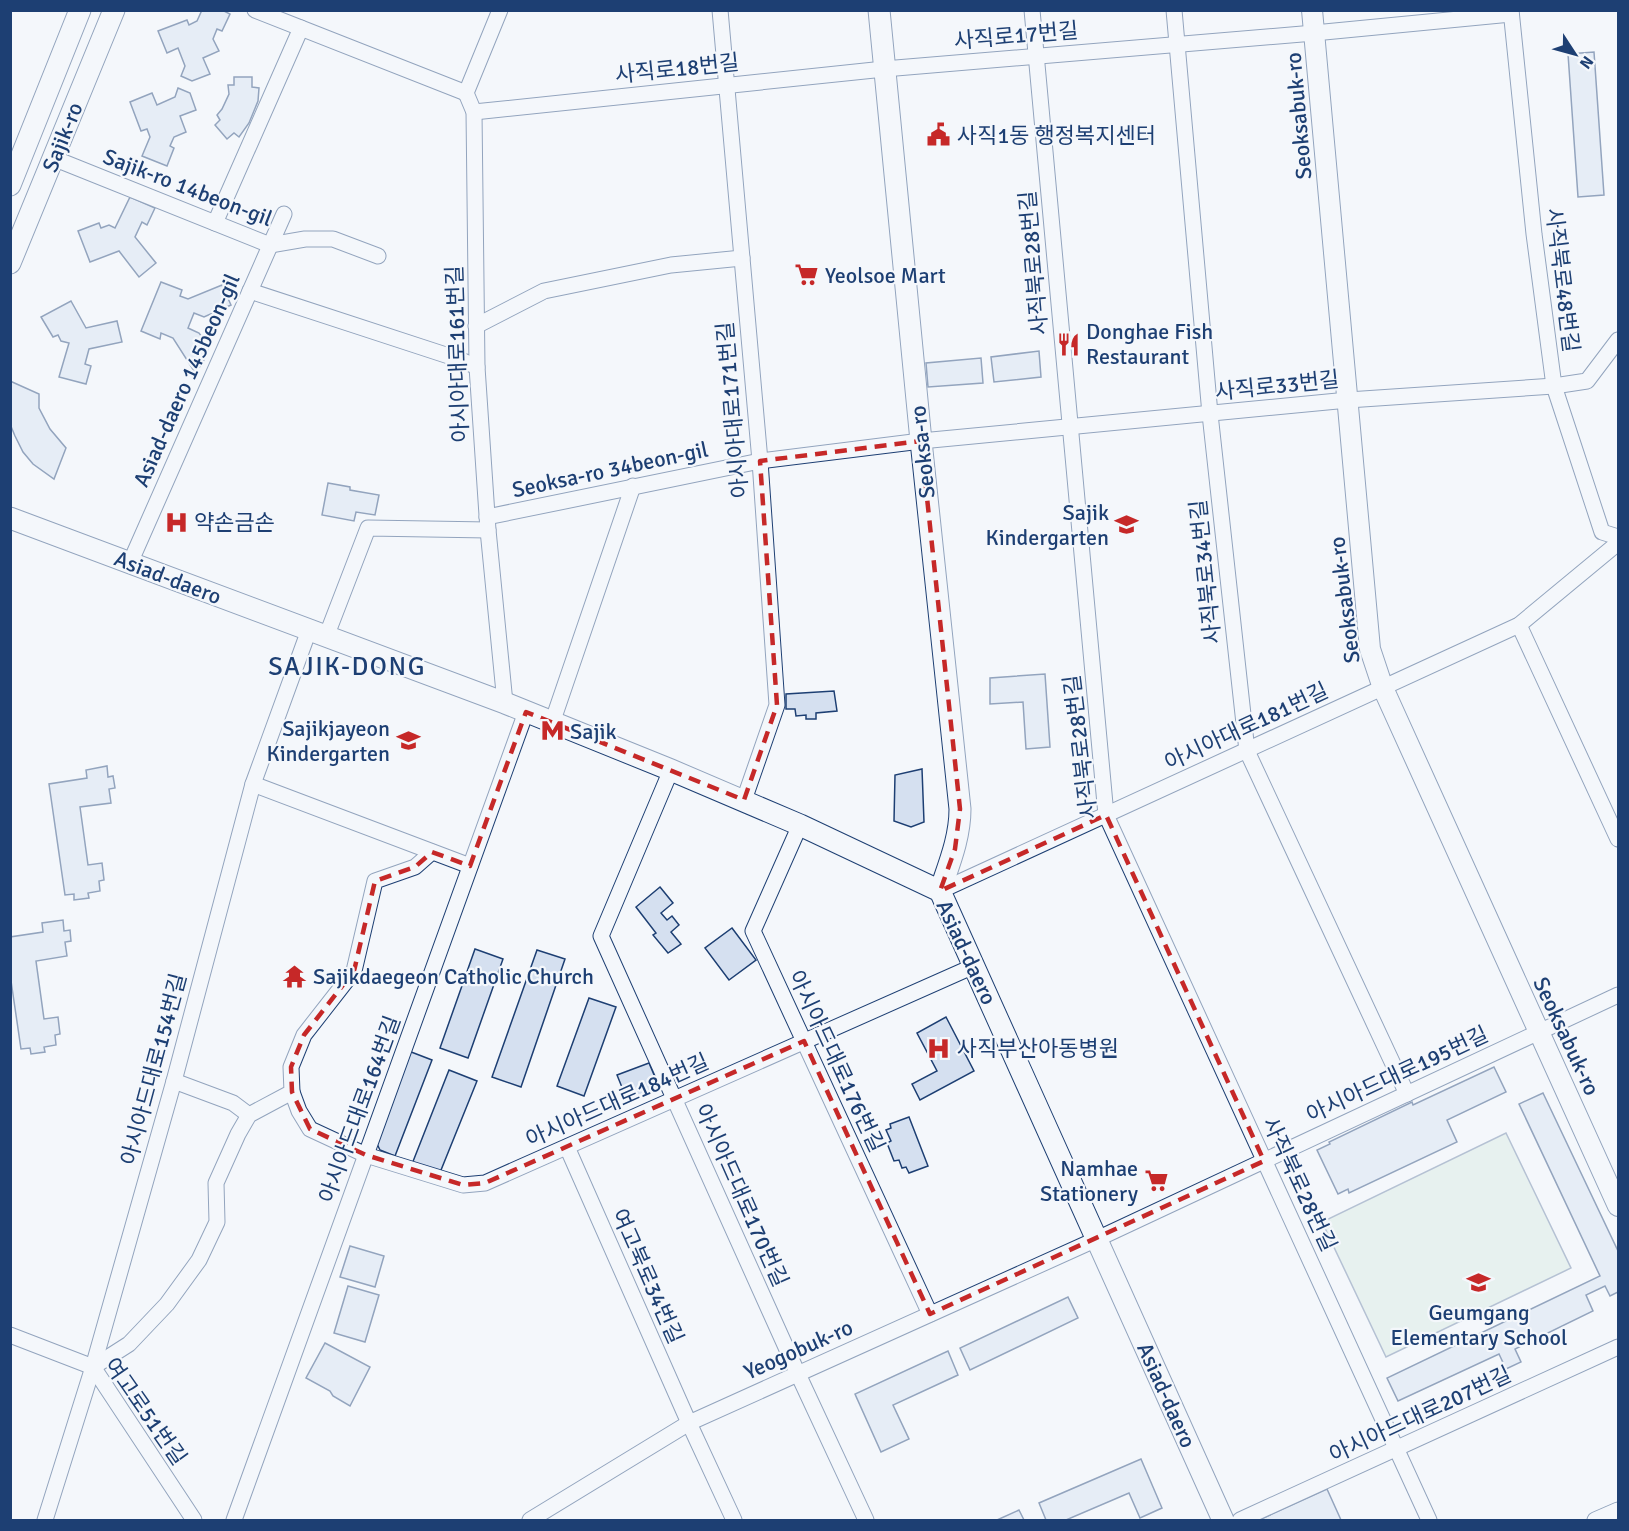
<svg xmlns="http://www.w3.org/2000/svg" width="1629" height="1531" viewBox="0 0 1629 1531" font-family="Signika,'Noto Sans KR',sans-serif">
  <rect width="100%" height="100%" fill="#f4f7fb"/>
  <path fill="#d7e8df" stroke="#687fa3" stroke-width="1.5" d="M1506 1133 1571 1268 1386 1357 1322 1222Z"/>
  <g fill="#d5e0f0" stroke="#1d3f73" stroke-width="1.5">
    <path d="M202 10H222L230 14 222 31 217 29 213 39 219 51 203 58 210 74 192 81 181 76 185 66 178 48 167 53 158 31 187 20 189 25 197 21Z"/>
    <path d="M1594 52 1604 195 1578 197 1568 54Z"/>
    <path d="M234 77H252V87L259 88 258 101 249 123 239 137 234 133 227 139 215 125 220 120 217 115 222 109 229 94 228 85H234Z"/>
    <path d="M178 88 190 93 196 110 180 116 186 132 174 137 170 146 174 148 167 166 142 156 150 137 147 129 141 131 130 102 152 93 157 105 175 97Z"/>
    <path d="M130 197 155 208 147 225 142 222 135 237 156 263 139 277 119 251 90 262 78 231 99 223 101 228 109 225 115 228Z"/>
    <path d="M161 282 182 290 180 296 188 299 222 285 231 305 204 317 194 313 188 328 199 333 209 346 202 365 194 371 173 338 161 333 160 339 141 331Z"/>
    <path d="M71 301 86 328 117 321 122 342 89 349 85 364 91 366 86 384 59 377 69 343 61 341 58 335 53 337 41 317Z"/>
    <path d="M1039 351 1041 377 994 382 991 357Z"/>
    <path d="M981 358 983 383 928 387 926 363Z"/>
    <path d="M10 381 39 394V408L50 429 66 448 54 479 33 464 23 452 15 436 10 424Z"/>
    <path d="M328 483 350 487V490L379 495 375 515 356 512 354 521 322 515Z"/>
    <path d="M1045 674 1050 747 1026 749 1023 702 990 704V678Z"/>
    <path d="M834 691 837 711 816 713V719H806V715L796 716 795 709H786V694Z"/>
    <path d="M107 766 108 777 113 776 115 788 109 789 111 803 80 807 88 865 102 863 104 880 99 881 100 891 88 893 89 898 74 900V894L65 895 49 784 87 778 86 770Z"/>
    <path d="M922 769 924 822 911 827 894 821 895 775Z"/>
    <path d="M660 887 673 903 661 913 667 920 672 916 679 925 671 932 681 944 668 953 653 935 656 933 636 907Z"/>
    <path d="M63 920 64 931 70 930 71 941 65 942 67 956 36 961 44 1019 58 1017 60 1034 55 1035 56 1045 44 1047 45 1052 31 1054 30 1048 21 1049 10 974V937L43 932 42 923Z"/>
    <path d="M732 928 756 960 729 980 705 948Z"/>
    <path d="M475 949 503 959 468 1058 440 1048Z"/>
    <path d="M537 950 565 959 521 1087 492 1077Z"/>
    <path d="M589 998 616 1007 584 1096 557 1086Z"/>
    <path d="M946 1017 974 1071 920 1100 912 1084 937 1071 917 1033Z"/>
    <path d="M406 1050 432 1060 395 1156 380 1150 376 1142Z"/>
    <path d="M649 1063 660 1089 628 1102 617 1075Z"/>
    <path d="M1494 1067 1506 1092 1447 1120 1457 1142 1349 1193 1348 1189 1338 1194 1317 1150 1330 1144 1329 1142 1412 1102 1413 1105Z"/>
    <path d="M449 1070 477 1081 439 1175 412 1164Z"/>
    <path d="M1543 1093 1618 1251V1292L1610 1296 1605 1286 1586 1295 1593 1311 1515 1349 1521 1362 1506 1369 1499 1354 1398 1401 1387 1378 1600 1276 1519 1104Z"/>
    <path d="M909 1117 928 1166 909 1173 906 1167 902 1168 899 1160 894 1161 887 1143 891 1141 886 1130 891 1128 890 1124Z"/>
    <path d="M350 1246 384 1256 375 1287 340 1277Z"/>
    <path d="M348 1286 379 1295 365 1342 334 1333Z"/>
    <path d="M1068 1297 1078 1318 970 1370 960 1348Z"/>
    <path d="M325 1343 370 1367 350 1406 333 1396 330 1391 306 1378Z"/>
    <path d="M948 1351 958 1375 893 1405 909 1439 881 1452 855 1394Z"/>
    <path d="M1141 1459 1162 1508 1140 1518 1129 1493 1066 1520H1046L1039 1503Z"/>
    <path d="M1327 1489 1341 1520H1259Z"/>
    <path d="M1019 1510 1024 1520H997Z"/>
  </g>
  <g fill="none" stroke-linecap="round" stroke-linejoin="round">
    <defs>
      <g id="minor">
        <path d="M255 10 466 93"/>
        <path d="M500 10 466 93 474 112 477 367 488 530 505 703"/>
        <path d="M720 10 760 461 777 705 744 800"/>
        <path d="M1032 10 1106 815 1429 1520"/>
        <path d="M1174 10 1210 414 1247 751 1407 1094"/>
        <path d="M1511 10 1534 234 1554 386 1602 532 1618 537"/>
        <path d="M474 112 884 69 1314 33 1511 14"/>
        <path d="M53 158 270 245 305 239H333L378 256"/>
        <path d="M215 223 301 28"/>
        <path d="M250 291 461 360 477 367"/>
        <path d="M476 326 544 291 671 265 742 258"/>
        <path d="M487 517 760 461 921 441 1348 400 1554 386 1587 381 1618 340"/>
        <path d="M130 563 284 214"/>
        <path d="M1519 625 1618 839"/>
        <path d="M326 637 368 528 488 530"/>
        <path d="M552 723 633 486"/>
        <path d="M671 770 601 936 798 1374 866 1520"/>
        <path d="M253 784 470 866"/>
        <path d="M800 825 753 931 930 1314"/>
        <path d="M940 891 1519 625 1618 543"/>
        <path d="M174 1081 233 1103 249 1115"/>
        <path d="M292 1092 299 1111 310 1129 366 1155 463 1185 485 1183 974 966"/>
        <path d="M567 1147 689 1423 734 1520"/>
        <path d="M10 1335 93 1367 194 1520"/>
        <path d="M93 1367 129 1344 167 1304 199 1260 217 1222 216 1183 238 1134 249 1115 292 1092 291 1067 304 1035 354 971 375 881 415 867 432 852"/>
        <path d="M45 1520 93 1367 174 1081 253 784 309 630"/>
        <path d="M234 1520 526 712"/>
        <path d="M530 1520 689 1423 1097 1239 1618 995"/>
        <path d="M1240 1520 1618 1347"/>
        <path d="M1595 1520 1618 1510"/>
      </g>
      <path id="tertiary" d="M1312 10 1370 649 1383 688 1618 1206"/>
      <g id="secondary">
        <path d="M879 10 921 441 960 809C960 838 949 864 940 891"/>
        <path d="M10 185 80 10"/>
        <path d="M10 263 114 10"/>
        <path d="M10 518 505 703 671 770 800 825 940 891 1223 1520"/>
      </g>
    </defs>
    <use href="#minor" stroke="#1d3f73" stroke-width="17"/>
    <use href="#tertiary" stroke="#1d3f73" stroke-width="22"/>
    <use href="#secondary" stroke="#1d3f73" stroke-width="23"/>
    <use href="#minor" stroke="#f4f7fb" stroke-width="15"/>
    <use href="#tertiary" stroke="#f4f7fb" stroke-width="20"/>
    <use href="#secondary" stroke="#f4f7fb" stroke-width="21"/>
  </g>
  <path d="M0 0H1629V1531H0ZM921 441 960 809 955 849 940 891 1106 815 1264 1161 930 1314 804 1041 485 1183 463 1185 366 1155 310 1129 292 1092 291 1067 304 1035 354 971 375 881 415 867 432 852 470 866 526 712 744 800 777 705 760 461Z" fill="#f4f7fb" fill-opacity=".55" fill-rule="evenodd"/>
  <path fill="none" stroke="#c62828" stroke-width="4.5" stroke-dasharray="12 8" stroke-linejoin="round" d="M921 441 960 809 955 849 940 891 1106 815 1264 1161 930 1314 804 1041 485 1183 463 1185 366 1155 310 1129 292 1092 291 1067 304 1035 354 971 375 881 415 867 432 852 470 866 526 712 744 800 777 705 760 461Z"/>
  <defs>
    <symbol id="civic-bare" viewBox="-9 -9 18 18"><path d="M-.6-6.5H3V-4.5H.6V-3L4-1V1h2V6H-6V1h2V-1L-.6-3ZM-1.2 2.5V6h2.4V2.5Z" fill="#c62828" stroke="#f4f7fb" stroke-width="2.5" paint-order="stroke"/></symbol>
    <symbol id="supermarket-bare" viewBox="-9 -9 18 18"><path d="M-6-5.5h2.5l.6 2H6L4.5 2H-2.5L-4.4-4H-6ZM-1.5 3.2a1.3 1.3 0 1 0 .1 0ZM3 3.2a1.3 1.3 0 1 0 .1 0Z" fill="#c62828" stroke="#f4f7fb" stroke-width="2.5" paint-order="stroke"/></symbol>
    <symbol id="restaurant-bare" viewBox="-9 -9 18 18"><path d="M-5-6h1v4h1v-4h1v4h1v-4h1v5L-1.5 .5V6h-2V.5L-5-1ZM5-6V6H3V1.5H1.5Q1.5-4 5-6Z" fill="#c62828" stroke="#f4f7fb" stroke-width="2.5" paint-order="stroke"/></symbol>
    <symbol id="hospital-bare" viewBox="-9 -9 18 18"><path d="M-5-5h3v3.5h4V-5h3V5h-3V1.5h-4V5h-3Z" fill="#c62828" stroke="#f4f7fb" stroke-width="2.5" paint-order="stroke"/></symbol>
    <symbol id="school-bare" viewBox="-9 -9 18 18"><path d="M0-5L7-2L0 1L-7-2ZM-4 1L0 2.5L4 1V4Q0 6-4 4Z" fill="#c62828" stroke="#f4f7fb" stroke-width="2.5" paint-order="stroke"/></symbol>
    <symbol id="metro-bare" viewBox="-9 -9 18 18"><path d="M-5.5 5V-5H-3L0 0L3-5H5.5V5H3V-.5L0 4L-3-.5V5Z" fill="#c62828" stroke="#f4f7fb" stroke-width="2.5" paint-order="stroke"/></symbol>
    <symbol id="temple-bare" viewBox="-9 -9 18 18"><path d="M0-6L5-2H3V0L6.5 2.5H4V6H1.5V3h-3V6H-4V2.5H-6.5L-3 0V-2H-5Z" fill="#c62828" stroke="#f4f7fb" stroke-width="2.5" paint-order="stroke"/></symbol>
  </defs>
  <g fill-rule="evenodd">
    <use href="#civic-bare" x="922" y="118" width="33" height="33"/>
    <use href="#supermarket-bare" x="790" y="258" width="33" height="33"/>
    <use href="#restaurant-bare" x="1052" y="328" width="33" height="33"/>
    <use href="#hospital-bare" x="160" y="506" width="33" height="33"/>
    <use href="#school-bare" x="1110" y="508" width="33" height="33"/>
    <use href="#metro-bare" x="536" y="714" width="33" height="33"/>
    <use href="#school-bare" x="392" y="724" width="33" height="33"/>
    <use href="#temple-bare" x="278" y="960" width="33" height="33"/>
    <use href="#hospital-bare" x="922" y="1032" width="33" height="33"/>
    <use href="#supermarket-bare" x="1140" y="1164" width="33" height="33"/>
    <use href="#school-bare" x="1462" y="1266" width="33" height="33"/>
  </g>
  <g text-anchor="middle" stroke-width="4.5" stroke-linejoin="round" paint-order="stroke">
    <g font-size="22" fill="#1d3f73" stroke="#f4f7fb">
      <text transform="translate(1016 35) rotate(-5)" y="8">사직로17번길</text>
      <text transform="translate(677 68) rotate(-6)" y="8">사직로18번길</text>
      <text transform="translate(1298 116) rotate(-95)" y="8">Seoksabuk-ro</text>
      <text transform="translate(62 137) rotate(-68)" y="8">Sajik-ro</text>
      <text transform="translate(188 187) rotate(21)" y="8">Sajik-ro 14beon-gil</text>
      <text transform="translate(1033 263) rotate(-95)" y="8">사직북로28번길</text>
      <text transform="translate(1563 280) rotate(83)" y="8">사직북로48번길</text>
      <text transform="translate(457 354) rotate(-92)" y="8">아시아대로161번길</text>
      <text transform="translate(186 380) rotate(-66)" y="8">Asiad-daero 145beon-gil</text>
      <text transform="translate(1277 385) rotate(-6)" y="8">사직로33번길</text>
      <text transform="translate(732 410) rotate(-95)" y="8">아시아대로171번길</text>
      <text transform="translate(922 452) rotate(-96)" y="8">Seoksa-ro</text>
      <text transform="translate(610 469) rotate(-12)" y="8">Seoksa-ro 34beon-gil</text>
      <text transform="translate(1205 572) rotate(-96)" y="8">사직북로34번길</text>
      <text transform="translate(168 577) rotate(21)" y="8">Asiad-daero</text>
      <text transform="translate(1344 600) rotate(-97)" y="8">Seoksabuk-ro</text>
      <text transform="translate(1246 726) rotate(-25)" y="8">아시아대로181번길</text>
      <text transform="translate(1080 747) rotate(-97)" y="8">사직북로28번길</text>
      <text transform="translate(967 952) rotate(65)" y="8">Asiad-daero</text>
      <text transform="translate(1567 1036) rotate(65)" y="8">Seoksabuk-ro</text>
      <text transform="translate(837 1061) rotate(65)" y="8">아시아드대로176번길</text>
      <text transform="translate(153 1069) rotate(-75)" y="8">아시아드대로154번길</text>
      <text transform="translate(1397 1074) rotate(-25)" y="8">아시아드대로195번길</text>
      <text transform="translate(617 1100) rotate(-24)" y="8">아시아드대로184번길</text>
      <text transform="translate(359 1109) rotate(-70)" y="8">아시아드대로164번길</text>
      <text transform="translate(1300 1184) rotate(65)" y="8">사직북로28번길</text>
      <text transform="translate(742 1195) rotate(66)" y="8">아시아드대로170번길</text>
      <text transform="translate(648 1276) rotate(66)" y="8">여고북로34번길</text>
      <text transform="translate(798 1349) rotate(-24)" y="8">Yeogobuk-ro</text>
      <text transform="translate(1167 1395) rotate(66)" y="8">Asiad-daero</text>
      <text transform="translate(146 1411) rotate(55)" y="8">여고로51번길</text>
      <text transform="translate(1420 1414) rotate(-25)" y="8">아시아드대로207번길</text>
    </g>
    <g font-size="22" fill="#1d3f73" stroke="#f4f7fb" text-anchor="start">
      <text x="957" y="143">사직1동 행정복지센터</text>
      <text x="825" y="283">Yeolsoe Mart</text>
      <text x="1086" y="339">Donghae Fish<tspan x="1086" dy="25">Restaurant</tspan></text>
      <text x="1109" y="520" text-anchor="end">Sajik<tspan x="1109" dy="25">Kindergarten</tspan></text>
      <text x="194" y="530">약손금손</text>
      <text x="390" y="736" text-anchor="end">Sajikjayeon<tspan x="390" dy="25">Kindergarten</tspan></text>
      <text x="570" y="739">Sajik</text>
      <text x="313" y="984">Sajikdaegeon Catholic Church</text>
      <text x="957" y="1056">사직부산아동병원</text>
      <text x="1138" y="1176" text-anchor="end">Namhae<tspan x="1138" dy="25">Stationery</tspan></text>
      <text x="1479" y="1320" text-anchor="middle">Geumgang<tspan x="1479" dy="25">Elementary School</tspan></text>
    </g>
    <g font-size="26" letter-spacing="1.5" fill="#1d3f73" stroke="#f4f7fb">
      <text x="347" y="675">SAJIK-DONG</text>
    </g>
  </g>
  <rect width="1629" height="1531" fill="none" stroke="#1d3f73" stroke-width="24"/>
  <g transform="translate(1575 54) rotate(126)" stroke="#f4f7fb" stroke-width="4.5" paint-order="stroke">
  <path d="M0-4.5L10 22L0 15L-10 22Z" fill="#1d3f73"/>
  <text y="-9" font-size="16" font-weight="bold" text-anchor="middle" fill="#1d3f73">N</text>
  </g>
</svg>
